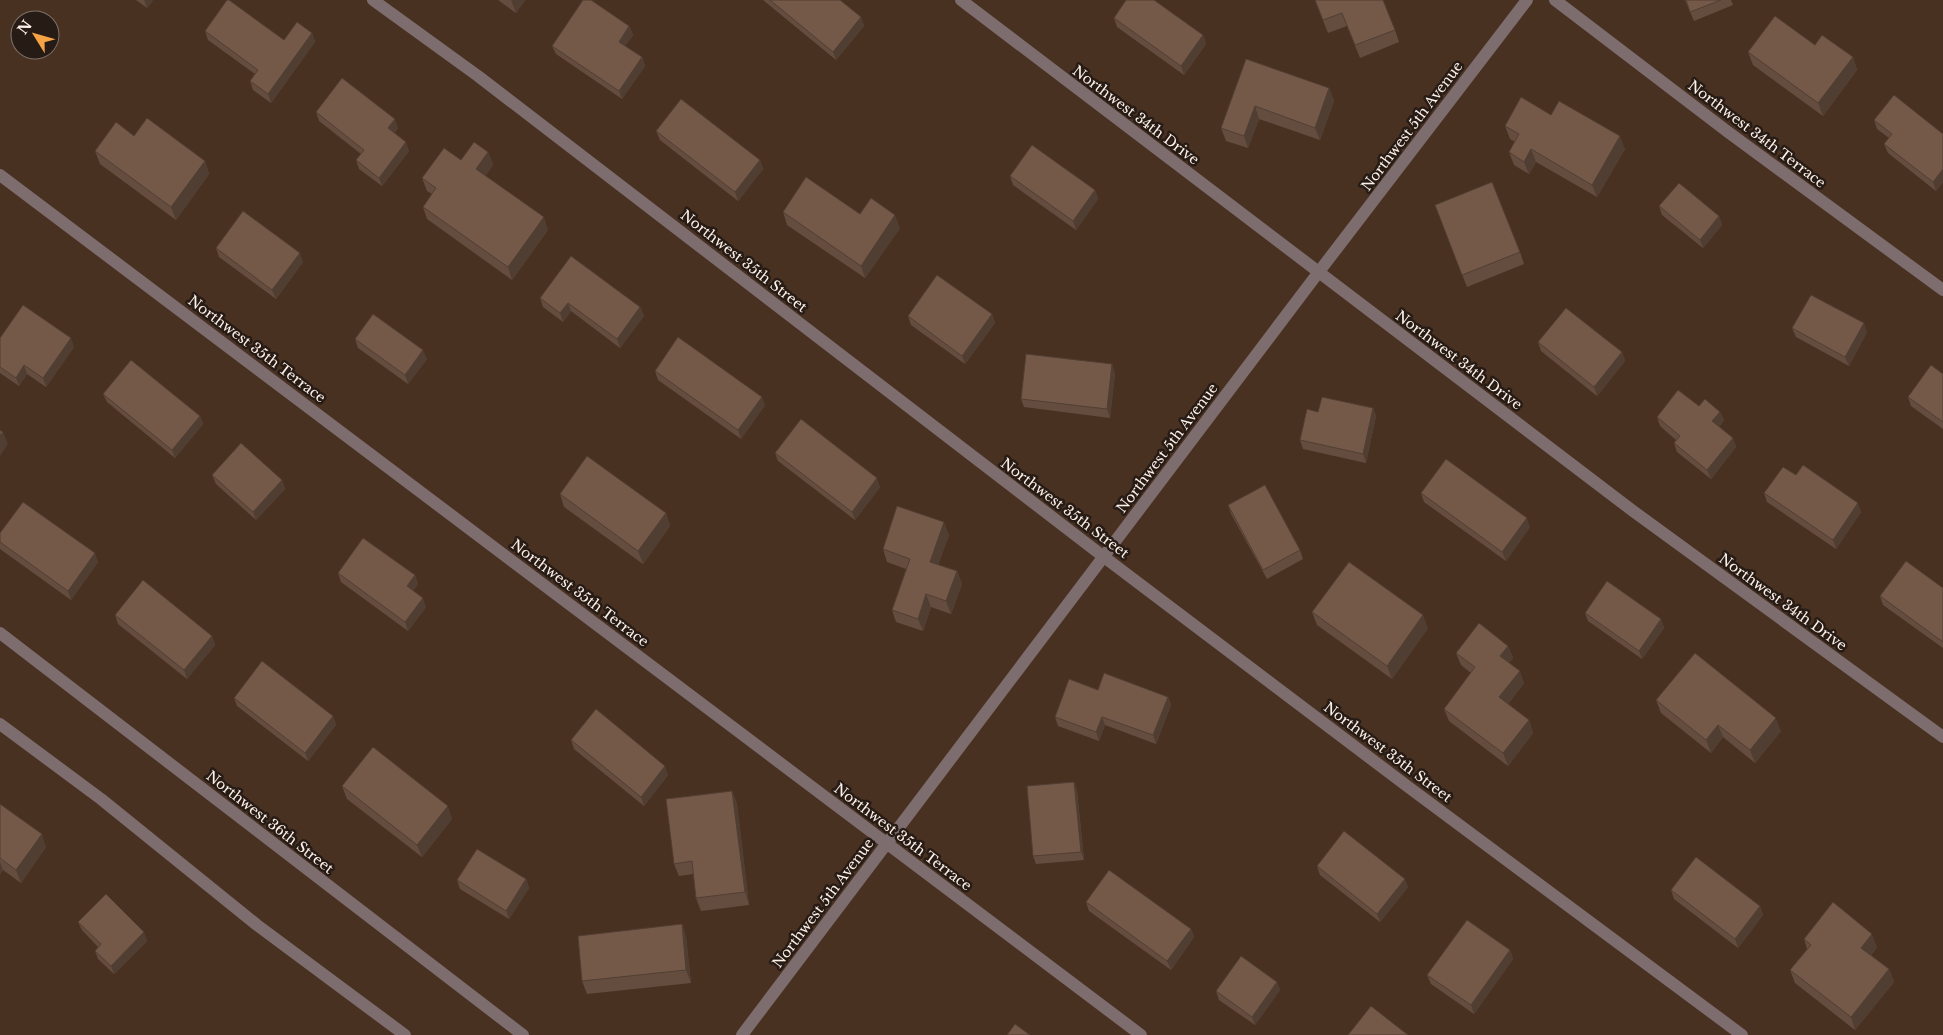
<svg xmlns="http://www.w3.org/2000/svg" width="1943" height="1035" viewBox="0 0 1943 1035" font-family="'Libre Baskerville',serif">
  <rect width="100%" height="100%" fill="#493122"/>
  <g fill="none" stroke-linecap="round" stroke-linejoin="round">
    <g stroke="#7d6d6e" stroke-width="12">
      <path d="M373 0 478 76 1104 557 1407 786 1742 1035"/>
      <path d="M961 0 1633 511 1943 737"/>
      <path d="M1555 0 1728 132 1943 290"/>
      <path d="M0 175 1141 1035"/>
      <path d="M0 633 523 1035"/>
      <path d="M0 724 101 799 257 925 405 1035"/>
      <path d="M742 1035 1318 273 1527 0"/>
    </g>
  </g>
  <g fill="#644d3f">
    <path d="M136 0H153L147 8Z"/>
    <path d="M498 0H525L516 13Z"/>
    <path d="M763 0H840L861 17 864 26 836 60Z"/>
    <path d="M1315 0 1395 30 1399 42 1360 58 1347 26 1328 33Z"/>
    <path d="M1685 0H1731L1733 5 1694 21Z"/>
    <path d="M1114 18 1203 35 1206 44 1184 75 1117 27Z"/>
    <path d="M629 26 633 35 625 46 642 57 645 66 622 99 556 54 552 46Z"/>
    <path d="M205 31 284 40 312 33 315 42 271 103 253 90 250 81 255 74 208 40Z"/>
    <path d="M1815 45 1853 57 1857 70 1823 116 1753 65 1748 52Z"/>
    <path d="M1246 59 1329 88 1334 101 1320 140 1259 119 1248 148 1226 141 1221 128Z"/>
    <path d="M316 112 398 128 394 133 409 151 382 186 359 169 356 160 361 154 319 121Z"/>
    <path d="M1551 115 1625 149 1597 197 1536 162 1529 174 1514 165 1509 152 1515 142 1510 139 1505 126Z"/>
    <path d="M1874 120 1943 134V182L1936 191 1888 153 1884 144 1889 138 1877 129Z"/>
    <path d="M656 131 760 160 763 169 738 201 660 140Z"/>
    <path d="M134 136 205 161 209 174 176 220 100 164 95 151Z"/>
    <path d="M488 152 493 165 485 176 548 230 512 280 427 219 423 207 432 194 427 191 422 178 461 160Z"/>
    <path d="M1010 176 1095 190 1098 199 1076 230 1013 185Z"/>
    <path d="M1659 206 1719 216 1722 225 1703 248 1662 215Z"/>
    <path d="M783 212 860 214 900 228 865 278 787 225Z"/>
    <path d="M1440 218 1520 252 1524 264 1467 287Z"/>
    <path d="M216 248 303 262 276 299 219 257Z"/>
    <path d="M540 298 640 307 644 316 620 348 571 311 563 322 543 307Z"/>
    <path d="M992 314 995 323 965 364 911 325 908 316Z"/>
    <path d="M1792 328 1867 332 1849 366 1796 337Z"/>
    <path d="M0 338 74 347 46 387 27 374 19 386 0 373Z"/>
    <path d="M355 339 427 359 408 384 358 348Z"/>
    <path d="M1538 342 1622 352 1625 361 1597 396 1541 351Z"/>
    <path d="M655 371 765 405 741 439 658 380Z"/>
    <path d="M1115 373 1110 418 1024 407 1021 399Z"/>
    <path d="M1943 374V429L1911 406 1908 397Z"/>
    <path d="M103 394 200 416 203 424 175 458 107 402Z"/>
    <path d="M1699 406 1720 412 1724 420 1719 427 1733 438 1736 447 1711 479 1677 452 1674 443 1676 440 1660 426 1657 417Z"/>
    <path d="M1373 408 1376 416 1366 463 1303 449 1300 440 1318 412Z"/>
    <path d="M775 453 880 487 855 520 778 461Z"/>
    <path d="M212 475 282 480 285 489 256 520 216 484Z"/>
    <path d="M1796 475 1861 512 1836 549 1767 502 1764 493Z"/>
    <path d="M1421 493 1530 527 1506 561 1424 502Z"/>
    <path d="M560 494 666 513 670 526 643 564 564 507Z"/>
    <path d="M1228 505 1300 550 1303 559 1267 579 1231 514Z"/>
    <path d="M0 533 98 562 71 600 0 549Z"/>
    <path d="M949 535 938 565 957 571 962 584 951 614 931 607 923 631 896 622 892 610 906 569 887 562 883 549Z"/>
    <path d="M338 573 415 575 418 584 413 591 426 607 408 631 341 582Z"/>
    <path d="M1943 588V648L1883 605 1880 596Z"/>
    <path d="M1312 612 1428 628 1392 679 1317 625Z"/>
    <path d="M1585 613 1661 619 1664 628 1642 659 1588 621Z"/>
    <path d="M115 615 212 636 215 645 187 679 118 624Z"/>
    <path d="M1508 646 1513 658 1509 663 1524 683 1508 704 1529 720 1533 733 1508 766 1449 721 1444 709 1471 673 1461 665 1456 653Z"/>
    <path d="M1098 690 1168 697 1171 705 1156 744 1105 725 1099 741 1058 726 1055 717Z"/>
    <path d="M234 698 333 716 336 725 308 761 237 706Z"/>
    <path d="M1656 700 1781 731 1755 763 1723 737 1711 753 1661 713Z"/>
    <path d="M571 740 668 775 644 806 574 749Z"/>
    <path d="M1074 782 1077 791 1084 860 1036 864 1033 856Z"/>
    <path d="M342 786 452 819 422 857 347 799Z"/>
    <path d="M732 791 737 804 749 905 701 911 696 898 693 874 679 876 674 864Z"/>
    <path d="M0 804 46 847 21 883 3 870 0 874Z"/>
    <path d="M1317 866 1408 887 1380 922 1320 875Z"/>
    <path d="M526 879 529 888 509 919 460 889 457 880Z"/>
    <path d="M1671 890 1760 906 1763 915 1738 948 1674 899Z"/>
    <path d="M1086 902 1191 929 1194 937 1171 970 1089 911Z"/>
    <path d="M78 922 147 941 114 974 98 959 95 951 98 947 82 930Z"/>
    <path d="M682 924 686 937 691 983 587 994 582 981Z"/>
    <path d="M1804 939 1877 947 1871 955 1889 969 1894 982 1855 1030 1795 983 1790 970 1807 949Z"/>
    <path d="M1510 950 1513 959 1474 1014 1431 984 1427 975Z"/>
    <path d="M1277 982 1280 990 1255 1025 1219 1000 1216 991Z"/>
  </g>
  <g fill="#513e33">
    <path d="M144 0H153L147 8Z"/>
    <path d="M511 0H525L516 13Z"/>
    <path d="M861 17 864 26 836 60 833 52Z"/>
    <path d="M629 26 633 35 622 51 619 42Z"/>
    <path d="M312 33 315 42 271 103 268 94Z"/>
    <path d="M1203 35 1206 44 1184 75 1181 66Z"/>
    <path d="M642 57 645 66 622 99 619 91Z"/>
    <path d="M1853 57 1857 70 1823 116 1818 103Z"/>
    <path d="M1329 88 1334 101 1320 140 1315 128Z"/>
    <path d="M1255 106 1259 119 1248 148 1244 136Z"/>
    <path d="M395 119 398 128 391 137 388 128Z"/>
    <path d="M1620 136 1625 149 1597 197 1592 185Z"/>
    <path d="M406 142 409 151 382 186 379 178Z"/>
    <path d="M1531 149 1536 162 1529 174 1524 162Z"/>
    <path d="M488 152 493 165 481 182 476 169Z"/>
    <path d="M760 160 763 169 738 201 735 192Z"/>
    <path d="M205 161 209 174 176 220 171 207Z"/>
    <path d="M1943 169V182L1936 191 1933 182Z"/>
    <path d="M1095 190 1098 199 1076 230 1073 221Z"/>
    <path d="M895 215 900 228 865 278 861 266Z"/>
    <path d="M1719 216 1722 225 1703 248 1700 240Z"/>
    <path d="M544 217 548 230 512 280 508 267Z"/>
    <path d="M300 253 303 262 276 299 272 290Z"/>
    <path d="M568 303 571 311 563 322 560 313Z"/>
    <path d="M640 307 644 316 620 348 617 339Z"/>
    <path d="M992 314 995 323 965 364 962 356Z"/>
    <path d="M1864 323 1867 332 1849 366 1845 357Z"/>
    <path d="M71 338 74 347 46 387 43 378Z"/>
    <path d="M423 350 427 359 408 384 405 375Z"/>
    <path d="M1622 352 1625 361 1597 396 1594 387Z"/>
    <path d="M1112 364 1115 373 1110 418 1107 409Z"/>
    <path d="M24 365 27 374 19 386 16 378Z"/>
    <path d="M762 397 765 405 741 439 738 430Z"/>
    <path d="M1373 408 1376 416 1366 463 1363 454Z"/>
    <path d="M1720 412 1724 420 1716 430 1712 421Z"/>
    <path d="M200 416 203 424 175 458 172 450Z"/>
    <path d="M3 432 8 444 0 456V436Z"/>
    <path d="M1733 438 1736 447 1711 479 1707 470Z"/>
    <path d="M877 478 880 487 855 520 852 512Z"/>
    <path d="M282 480 285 489 256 520 253 512Z"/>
    <path d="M1858 503 1861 512 1836 549 1833 540Z"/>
    <path d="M666 513 670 526 643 564 638 551Z"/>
    <path d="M1527 518 1530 527 1506 561 1502 552Z"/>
    <path d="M944 522 949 535 934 575 930 562Z"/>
    <path d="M95 553 98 562 71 600 68 591Z"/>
    <path d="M957 571 962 584 951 614 946 601Z"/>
    <path d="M415 575 418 584 410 595 407 586Z"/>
    <path d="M926 594 931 607 923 631 918 619Z"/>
    <path d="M423 598 426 607 408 631 405 622Z"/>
    <path d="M1423 615 1428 628 1392 679 1387 666Z"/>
    <path d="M1661 619 1664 628 1642 659 1639 651Z"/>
    <path d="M212 636 215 645 187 679 184 670Z"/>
    <path d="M1508 646 1513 658 1505 669 1500 656Z"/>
    <path d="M1520 671 1524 683 1503 710 1499 697Z"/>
    <path d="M1168 697 1171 705 1156 744 1153 735Z"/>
    <path d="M333 716 336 725 308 761 305 753Z"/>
    <path d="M1102 717 1105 725 1099 741 1096 732Z"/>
    <path d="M1776 718 1781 731 1755 763 1750 750Z"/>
    <path d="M1529 720 1533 733 1508 766 1503 753Z"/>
    <path d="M1718 725 1723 737 1711 753 1706 740Z"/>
    <path d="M665 766 668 775 644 806 641 797Z"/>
    <path d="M1074 782 1077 791 1084 860 1081 852Z"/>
    <path d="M732 791 737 804 749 905 745 892Z"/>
    <path d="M448 806 452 819 422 857 417 845Z"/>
    <path d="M42 834 46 847 21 883 16 870Z"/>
    <path d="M0 862 3 870 0 874Z"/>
    <path d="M526 879 529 888 509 919 506 911Z"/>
    <path d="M1405 879 1408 887 1380 922 1377 914Z"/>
    <path d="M1760 906 1763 915 1738 948 1735 939Z"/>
    <path d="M682 924 686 937 691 983 686 970Z"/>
    <path d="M1191 929 1194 937 1171 970 1167 961Z"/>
    <path d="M144 932 147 941 114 974 111 966Z"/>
    <path d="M1872 934 1877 947 1866 960 1861 948Z"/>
    <path d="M1510 950 1513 959 1474 1014 1471 1005Z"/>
    <path d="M1889 969 1894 982 1855 1030 1851 1017Z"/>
    <path d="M1277 982 1280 990 1255 1025 1252 1017Z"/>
  </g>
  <g fill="#745949" stroke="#513e33">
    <path d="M227 0H229L284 40 297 22 312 33 268 94 250 81 258 70 205 31Z"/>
    <path d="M583 0H591L629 26 619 42 642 57 619 91 552 46Z"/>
    <path d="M770 0H840L861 17 833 52Z"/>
    <path d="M1126 0H1154L1203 35 1181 66 1114 18Z"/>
    <path d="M1315 0H1383L1395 30 1355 45 1342 13 1323 20Z"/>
    <path d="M1686 0H1721L1690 12Z"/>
    <path d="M1775 16 1815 45 1822 35 1853 57 1818 103 1748 52Z"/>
    <path d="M1246 59 1329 88 1315 128 1255 106 1244 136 1221 128Z"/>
    <path d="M342 78 395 119 388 128 406 142 379 178 356 160 364 150 316 112Z"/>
    <path d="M1894 95 1943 134V169L1933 182 1884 144 1892 134 1874 120Z"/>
    <path d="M1521 97 1551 115 1559 101 1620 136 1592 185 1531 149 1524 162 1509 152 1519 134 1505 126Z"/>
    <path d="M681 99 760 160 735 192 656 131Z"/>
    <path d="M147 118 205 161 171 207 95 151 116 122 134 136Z"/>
    <path d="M474 142 488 152 476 169 544 217 508 267 423 207 436 188 422 178 444 148 461 160Z"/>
    <path d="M1032 145 1095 190 1073 221 1010 176Z"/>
    <path d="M806 177 860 214 871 198 895 215 861 266 783 212Z"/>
    <path d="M1492 182 1520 252 1462 275 1435 205Z"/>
    <path d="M1679 183 1719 216 1700 240 1659 206Z"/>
    <path d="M243 211 300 253 272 290 216 248Z"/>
    <path d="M571 256 640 307 617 339 568 303 560 313 540 298Z"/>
    <path d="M937 275 992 314 962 356 908 316Z"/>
    <path d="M1811 295 1864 323 1845 357 1792 328Z"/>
    <path d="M23 305 71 338 43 378 24 365 16 378 0 367V338Z"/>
    <path d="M1566 308 1622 352 1594 387 1538 342Z"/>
    <path d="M373 314 423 350 405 375 355 339Z"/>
    <path d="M678 337 762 397 738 430 655 371Z"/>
    <path d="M1026 354 1112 364 1107 409 1021 399Z"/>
    <path d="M131 360 200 416 172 450 103 394Z"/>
    <path d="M1931 365 1943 374V422L1908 397Z"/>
    <path d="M1678 390 1699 406 1705 399 1720 412 1712 421 1733 438 1707 470 1674 443 1680 436 1657 417Z"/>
    <path d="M1322 397 1373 408 1363 454 1300 440 1307 409 1318 412Z"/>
    <path d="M801 419 877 478 852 512 775 453Z"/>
    <path d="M0 430 3 432 0 436Z"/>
    <path d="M241 443 282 480 253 512 212 475Z"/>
    <path d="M587 456 666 513 638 551 560 494Z"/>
    <path d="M1446 459 1527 518 1502 552 1421 493Z"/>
    <path d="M1803 465 1858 503 1833 540 1764 493 1783 467 1796 475Z"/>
    <path d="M1265 485 1300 550 1263 570 1228 505Z"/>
    <path d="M23 502 95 553 68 591 0 542V533Z"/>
    <path d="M897 506 944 522 930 562 957 571 946 601 926 594 918 619 892 610 910 559 883 549Z"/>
    <path d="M363 538 415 575 407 586 423 598 405 622 338 573Z"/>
    <path d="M1906 561 1943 588V642L1880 596Z"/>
    <path d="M1349 562 1423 615 1387 666 1312 612Z"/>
    <path d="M143 580 212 636 184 670 115 615Z"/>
    <path d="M1607 581 1661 619 1639 651 1585 613Z"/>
    <path d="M1479 623 1508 646 1500 656 1520 671 1499 697 1529 720 1503 753 1444 709 1475 667 1456 653Z"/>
    <path d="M1695 653 1776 718 1750 750 1718 725 1706 740 1656 700Z"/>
    <path d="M262 661 333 716 305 753 234 698Z"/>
    <path d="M1104 673 1168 697 1153 735 1102 717 1096 732 1055 717 1069 679 1098 690Z"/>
    <path d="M596 709 665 766 641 797 571 740Z"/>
    <path d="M373 747 448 806 417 845 342 786Z"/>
    <path d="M1074 782 1081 852 1033 856 1027 786Z"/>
    <path d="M732 791 745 892 696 898 692 861 674 864 666 799Z"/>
    <path d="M0 804 42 834 16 870 0 858Z"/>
    <path d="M1344 831 1405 879 1377 914 1317 866Z"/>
    <path d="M477 849 526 879 506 911 457 880Z"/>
    <path d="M1696 857 1760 906 1735 939 1671 890Z"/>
    <path d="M1109 870 1191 929 1167 961 1086 902Z"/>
    <path d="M106 894 144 932 111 966 95 951 101 944 78 922Z"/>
    <path d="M1833 902 1872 934 1861 948 1889 969 1851 1017 1790 970 1811 945 1804 939Z"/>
    <path d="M1467 920 1510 950 1471 1005 1427 975Z"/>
    <path d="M682 924 686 970 582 981 578 936Z"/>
    <path d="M1241 956 1277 982 1252 1017 1216 991Z"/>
    <path d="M1371 1006 1408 1035H1348Z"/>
    <path d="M1015 1024 1030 1035H1007Z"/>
  </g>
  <g text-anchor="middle" stroke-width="5" stroke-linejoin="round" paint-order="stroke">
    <g font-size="14" fill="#fef1e9" stroke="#271c15">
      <text transform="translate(1136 115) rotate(37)" y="5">Northwest 34th Drive</text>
      <text transform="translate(1412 126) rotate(-53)" y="5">Northwest 5th Avenue</text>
      <text transform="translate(1757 134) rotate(37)" y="5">Northwest 34th Terrace</text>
      <text transform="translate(744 261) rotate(38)" y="5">Northwest 35th Street</text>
      <text transform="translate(257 349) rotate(37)" y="5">Northwest 35th Terrace</text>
      <text transform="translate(1459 360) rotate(37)" y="5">Northwest 34th Drive</text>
      <text transform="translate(1167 448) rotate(-53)" y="5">Northwest 5th Avenue</text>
      <text transform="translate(1065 508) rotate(37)" y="5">Northwest 35th Street</text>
      <text transform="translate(580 593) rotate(37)" y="5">Northwest 35th Terrace</text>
      <text transform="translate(1783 602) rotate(36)" y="5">Northwest 34th Drive</text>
      <text transform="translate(1388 752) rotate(37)" y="5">Northwest 35th Street</text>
      <text transform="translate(270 822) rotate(38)" y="5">Northwest 36th Street</text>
      <text transform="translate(903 837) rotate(37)" y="5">Northwest 35th Terrace</text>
      <text transform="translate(823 903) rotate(-53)" y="5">Northwest 5th Avenue</text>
    </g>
  </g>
  <g transform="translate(35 35) rotate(307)"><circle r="24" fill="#271c15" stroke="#7d716a"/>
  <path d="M0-4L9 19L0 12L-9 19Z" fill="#f5a345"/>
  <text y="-8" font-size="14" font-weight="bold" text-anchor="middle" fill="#fef1e9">N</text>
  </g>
</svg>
